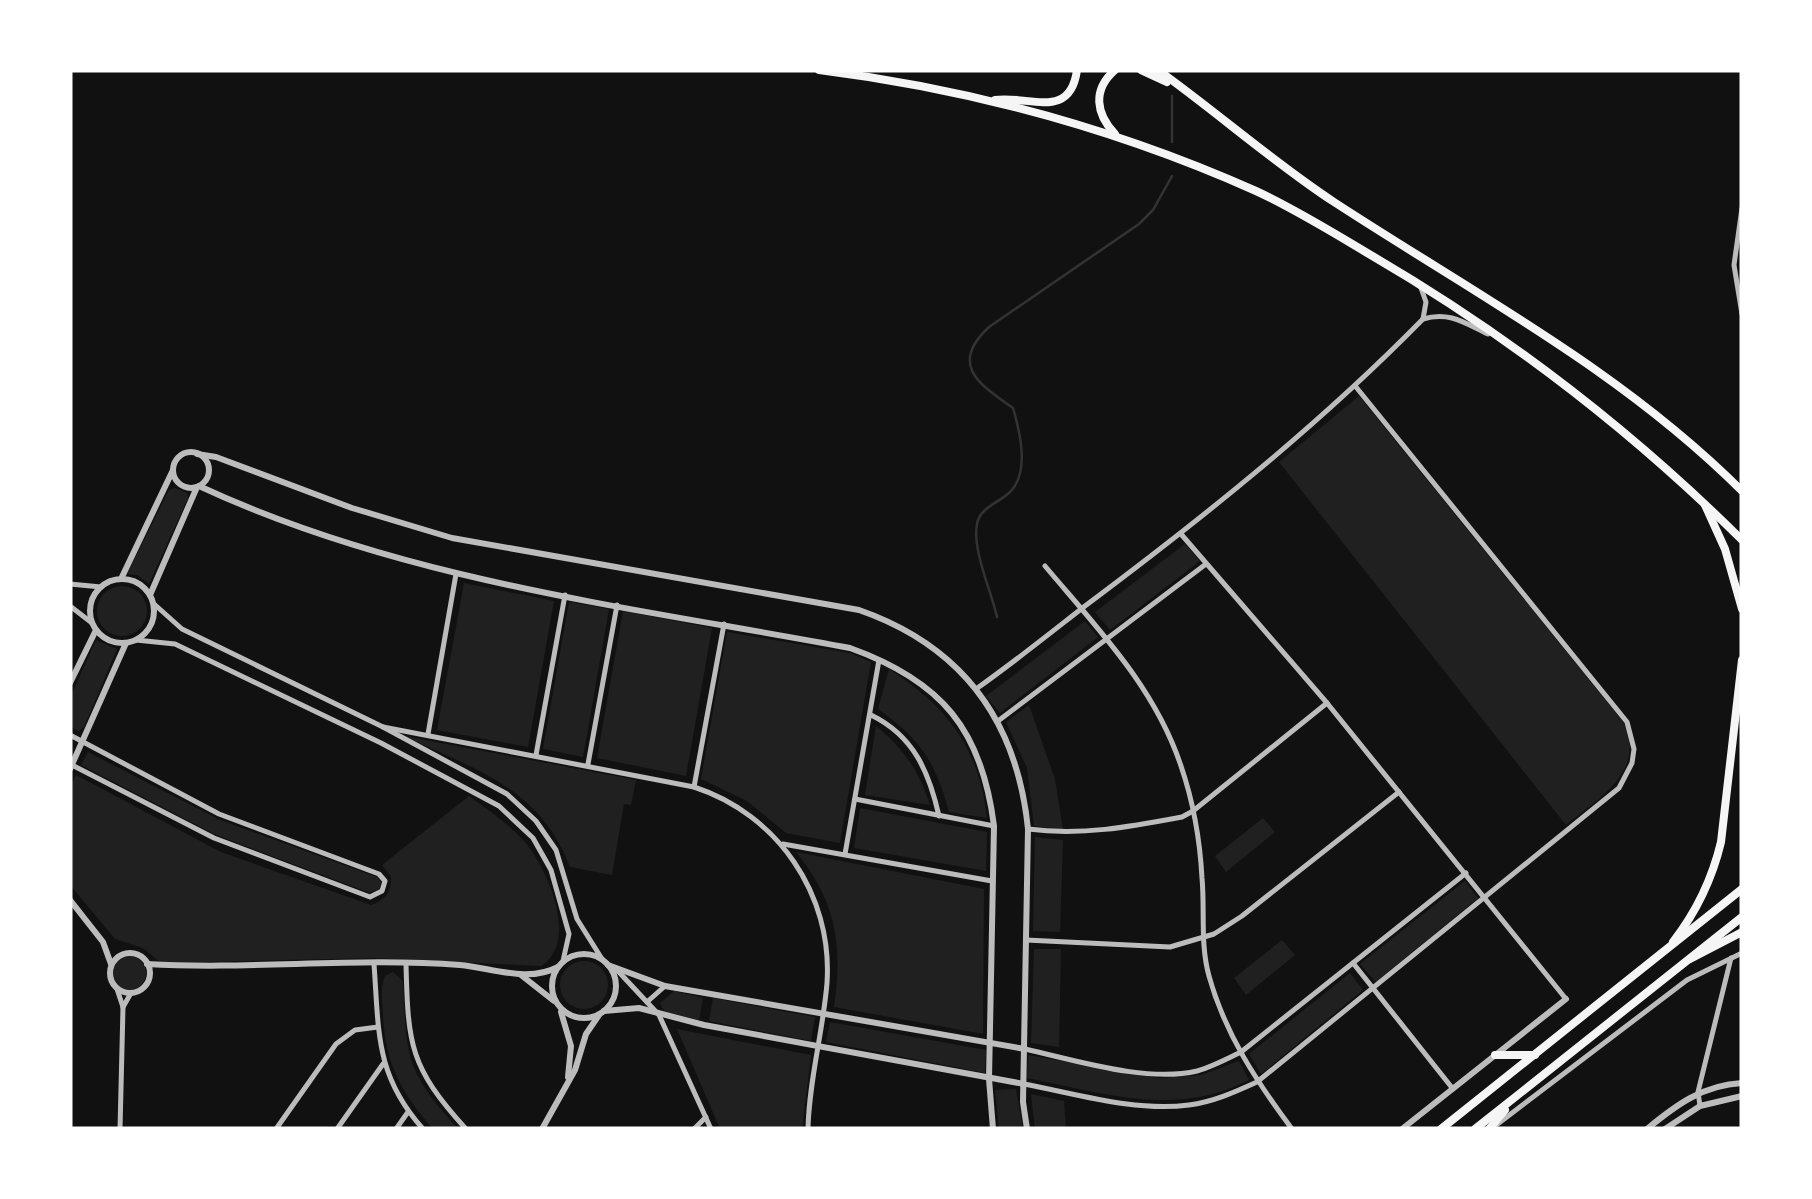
<svg xmlns="http://www.w3.org/2000/svg" width="1812" height="1199" viewBox="0 0 1812 1199" font-family="Cabin,sans-serif">
  <rect width="100%" height="100%" fill="#111"/>
  <g fill="#202020">
    <path d="M1359 396 1624 723C1646 772 1599 798 1566 825L1279 462Z"/>
    <path d="M175 488 187 493 188 498 149 584 137 575 127 574 169 490Z"/>
    <path d="M1185 544 1200 561 1110 630 1095 612Z"/>
    <path d="M464 583 554 601 528 747 437 730Z"/>
    <circle cx="122" cy="611" r="25"/>
    <path d="M569 602 609 609 583 757 543 749Z"/>
    <path d="M623 611 712 628 686 776 597 758Z"/>
    <path d="M1085 621 1098 637 1000 713 986 696Z"/>
    <path d="M727 632 850 653 871 662 840 843 786 833 747 801 701 779Z"/>
    <path d="M96 640 117 649 84 727 79 731 70 727V698Z"/>
    <path d="M889 669C947 707 979 747 987 818L949 812C935 761 921 740 878 709Z"/>
    <path d="M1029 705 1055 779 1063 830 1034 826 1027 768 1006 722Z"/>
    <path d="M876 726C904 749 919 771 930 805L865 795Z"/>
    <path d="M404 736 636 780 631 805 624 804 612 875 570 867C540 788 475 769 404 736Z"/>
    <path d="M88 752 220 820 377 877 381 882 379 889 370 893 214 834 81 765Z"/>
    <path d="M76 775 221 852 371 905C385 901 392 891 391 877L382 865 469 796C488 810 508 823 524 841 547 867 580 942 541 966L374 958 161 963 143 948 115 939 70 885V786Z"/>
    <path d="M860 808 987 832 986 871 854 848Z"/>
    <path d="M1263 818 1275 832 1226 872 1215 856Z"/>
    <path d="M1035 837 1063 840 1060 932 1033 931Z"/>
    <path d="M796 852 984 889 983 1034 834 1007C843 945 836 901 796 852Z"/>
    <path d="M1465 881 1478 898 1376 982 1360 964Z"/>
    <path d="M1282 940 1295 955 1246 995 1234 978Z"/>
    <path d="M1034 949H1061L1059 1047 1031 1043Z"/>
    <circle cx="129" cy="973" r="17"/>
    <circle cx="584" cy="985" r="24"/>
    <path d="M393 972 403 981C407 1059 404 1068 458 1129H433C402 1094 385 1063 383 1015 382 1002 380 988 385 976Z"/>
    <path d="M1350 973 1363 990 1261 1074 1249 1054Z"/>
    <path d="M674 991 703 998 699 1021C683 1018 666 1020 660 1003Z"/>
    <path d="M713 998 815 1017 811 1041 709 1021Z"/>
    <path d="M830 1022 986 1050 985 1073 826 1042Z"/>
    <path d="M677 1029 811 1055 802 1129H720Z"/>
    <path d="M1028 1055 1159 1078 1201 1075 1239 1061 1249 1080C1177 1118 1102 1093 1027 1078Z"/>
    <path d="M1016 1089 1023 1129H999L995 1090Z"/>
    <path d="M1031 1094 1064 1101 1066 1129H1035Z"/>
  </g>
  <g fill="none" stroke-linecap="round" stroke-linejoin="round">
    <g stroke="#333" stroke-width="2.5">
      <path d="M1172 142V96"/>
      <path d="M997 617C991 590 972 550 977 524 980 507 999 503 1010 492 1030 472 1020 432 1013 408 980 385 948 365 989 327L1139 224 1153 210 1172 176"/>
    </g>
    <g stroke="#bcbcbc" stroke-width="5">
      <path d="M1742 208 1734 265 1742 314"/>
      <path d="M1421 288 1426 302 1423 319"/>
      <path d="M1181 534 1327 703 1566 999"/>
      <path d="M1045 566C1097 628 1155 687 1181 766 1193 801 1200 841 1202 878 1205 910 1200 944 1209 976 1225 1034 1257 1082 1292 1129"/>
      <path d="M70 584 101 587"/>
      <path d="M154 604 182 629 383 727 507 794 536 821 556 850 577 919 602 959"/>
      <path d="M70 606 92 623"/>
      <path d="M136 640 175 644 381 743 499 806 533 838 551 870 569 934 563 961"/>
      <path d="M976 689C1013 663 1049 634 1085 606 1204 517 1319 425 1423 319 1449 311 1465 323 1488 334"/>
      <path d="M871 715C914 736 929 772 939 816"/>
      <path d="M998 721 1206 564"/>
      <path d="M383 727 694 787C777 814 833 894 827 983 823 1032 809 1080 808 1129"/>
      <path d="M428 734 456 574"/>
      <path d="M70 735 219 814 379 874 385 881 382 891 370 897 214 838 70 764"/>
      <path d="M536 755 565 595"/>
      <path d="M588 764 617 605"/>
      <path d="M694 787 724 624"/>
      <path d="M855 799 994 826"/>
      <path d="M1028 829C1081 836 1129 827 1182 817L1193 811 1327 703"/>
      <path d="M783 844 992 881"/>
      <path d="M845 854 879 660"/>
      <path d="M1026 940 1170 947 1214 934 1242 916 1399 792"/>
      <path d="M1353 963 1453 1089"/>
      <path d="M374 964C379 1032 375 1075 423 1129"/>
      <path d="M406 964C408 1046 410 1067 466 1129"/>
      <path d="M617 970 659 1015 711 1129"/>
      <path d="M117 989 123 1007 120 1129"/>
      <path d="M647 1002 665 986"/>
      <path d="M123 1007 131 993"/>
      <path d="M1025 1049C1075 1060 1147 1083 1197 1071 1212 1067 1227 1059 1241 1052L1466 873"/>
      <path d="M1024 1084C1077 1094 1135 1112 1189 1105 1213 1102 1235 1092 1257 1082L1619 788 1632 763 1634 749 1627 722 1356 387"/>
      <path d="M1700 1106 1698 1092 1731 958"/>
      <path d="M1495 1126 1687 980 1742 953"/>
      <path d="M276 1129 336 1044 355 1030 378 1027"/>
      <path d="M337 1129 383 1064"/>
      <path d="M396 1129 408 1112"/>
      <path d="M694 1129 706 1117"/>
    </g>
    <g stroke="#bcbcbc" stroke-width="6">
      <circle cx="191" cy="470" r="18"/>
      <path d="M197 454 216 457 352 508 452 538 859 610C962 646 1017 721 1028 829L1023 1102 1027 1129"/>
      <path d="M199 486C403 581 631 607 850 648 942 681 982 730 994 826L989 1079 993 1129"/>
      <circle cx="122" cy="611" r="32"/>
      <path d="M121 579 173 470"/>
      <path d="M150 595 197 487"/>
      <path d="M70 683 96 630"/>
      <path d="M70 769 126 643"/>
      <path d="M70 900 103 942 111 964"/>
      <circle cx="130" cy="973" r="20"/>
      <circle cx="584" cy="986" r="32"/>
      <path d="M147 964C251 970 356 957 460 965 492 968 528 983 558 967"/>
      <path d="M608 965 665 986 1025 1049"/>
      <path d="M521 975 554 1001"/>
      <path d="M604 1011 639 1008 704 1025 1024 1084"/>
      <path d="M561 1012 571 1046 568 1077"/>
      <path d="M542 1129 575 1070 586 1034 599 1015"/>
      <path d="M1402 1129 1566 999"/>
      <path d="M1647 1129C1676 1105 1703 1085 1742 1083"/>
      <path d="M1665 1129 1700 1106 1742 1096"/>
    </g>
    <g stroke="#f5f5f5" stroke-width="8">
      <path d="M1495 1055H1535"/>
      <path d="M1441 1129 1742 889"/>
      <path d="M1475 1129 1742 917"/>
      <path d="M1489 1129 1505 1110"/>
    </g>
    <g stroke="#f5f5f5" stroke-width="8">
      <path d="M819 70C970 89 1117 129 1256 191 1295 209 1332 232 1369 254 1505 333 1630 429 1742 540"/>
      <path d="M1115 70C1092 90 1096 114 1115 134"/>
      <path d="M1141 70 1167 82"/>
      <path d="M1158 70C1218 113 1273 162 1334 202 1475 294 1622 371 1742 491"/>
      <path d="M995 100C1029 95 1070 121 1077 70"/>
      <path d="M1705 505 1725 549 1742 609"/>
      <path d="M1673 942C1697 911 1712 880 1721 842L1742 660"/>
      <path d="M1690 959 1742 932"/>
    </g>
  </g>
  <rect width="1812" height="1199" fill="none" stroke="#ffffff" stroke-width="145"/>
</svg>
